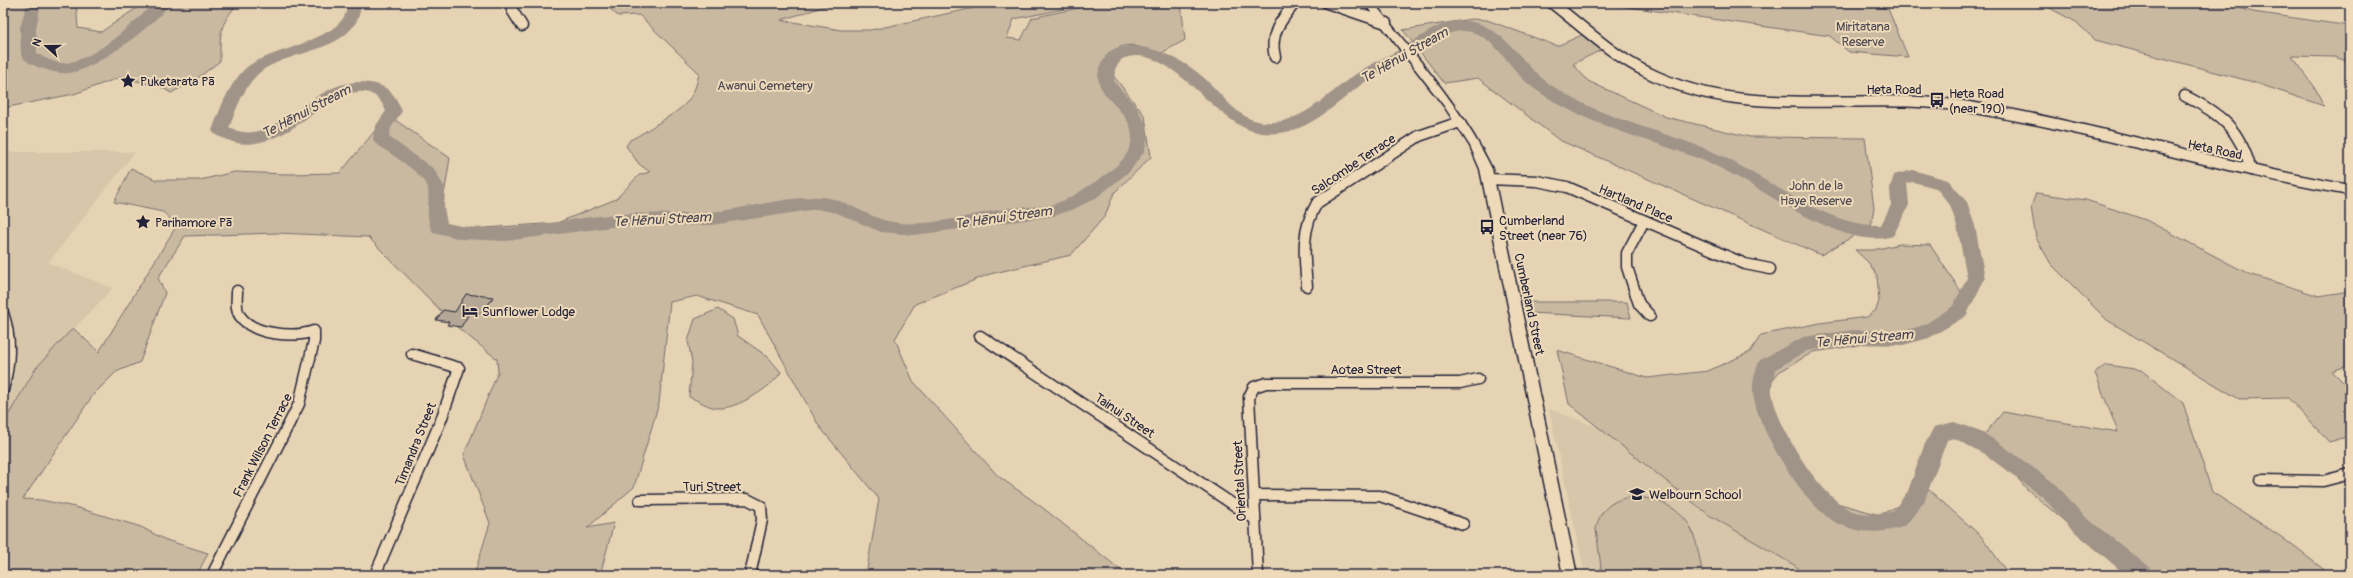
<svg xmlns="http://www.w3.org/2000/svg" width="2353" height="578" viewBox="0 0 2353 578" font-family="Pangolin,sans-serif">
  <rect width="100%" height="100%" fill="#e6d3b3"/>
  <filter id="ink" filterUnits="userSpaceOnUse"><feTurbulence type="fractalNoise" baseFrequency=".025" numOctaves="2"/><feDisplacementMap in="SourceGraphic" scale="8" xChannelSelector="R" yChannelSelector="G"/><feConvolveMatrix kernelMatrix="1 2 1 2 8 2 1 2 1" color-interpolation-filters="sRGB"/></filter>
  <g filter="url(#ink)">
    <g fill="#d7c6aa">
      <path d="M3 152H135L48 263 113 288 36 368 3 424Z"/>
      <path d="M1549 409 1643 444 1808 575H1585Z"/>
    </g>
    <g fill="#c9b9a1" stroke="#766e6e">
      <path d="M3 3H76L78 28 101 32 144 3H238C219 26 220 32 220 61L195 80 171 93 161 87 121 77 74 94 3 108Z"/>
      <path d="M611 3H836L781 20 841 30H871L997 3H1094L1014 19 1007 38 1021 40 1032 18 1036 17 1102 3H1181L1185 40 1158 55C1135 45 1129 40 1107 54L1104 64 1145 116 1151 157 1114 193 1105 216 1071 255 990 274 915 304 895 339 913 381 998 476 1043 508 1127 575H866L879 499 819 426 758 315 697 296 670 302 659 403 634 487 587 528 614 523 600 575H474L490 523 464 455 498 372 497 359 457 327 368 237 277 233 185 236 158 278 165 293 140 362 116 372 93 395 23 499 41 500 75 507 141 527 166 540 208 553 197 575H3V424L36 368 73 328 99 352 177 225 163 212 114 202 131 168 156 180H200L234 172 287 174 340 173 388 115 450 158 441 214 446 224 471 229 557 223 616 199 639 175 650 172 639 164 626 146 630 140C641 135 650 128 660 122 682 108 694 102 699 73L639 15 618 16 608 7Z"/>
      <path d="M1601 3H1861L1888 9 1908 57 1849 52 1830 36Z"/>
      <path d="M2040 3H2223L2253 12 2350 26V62L2334 57 2292 56 2314 86 2324 106 2253 82 2095 40 2076 22Z"/>
      <path d="M1471 19 1487 20 1557 46 1582 35 1601 50 1573 64 1588 81 1666 117 1750 137 1865 138 1874 208 1871 226 1821 255 1559 140 1478 78 1444 83 1403 30Z"/>
      <path d="M2036 193 2086 200 2146 220 2249 274 2319 296 2350 291V365L2332 371 2350 389V436L2329 442 2288 398 2239 399 2107 320 2051 264 2036 238 2031 207Z"/>
      <path d="M1900 244 1930 245 1970 305 1948 318 1902 335 1853 346 1813 352 1779 372 1766 388 1769 410 1786 444 1812 481 1833 502 1880 515 1929 490 1982 537 2009 575H1806L1794 565 1709 515 1569 404 1557 350 1647 378 1708 371 1750 352 1761 335 1820 323 1867 317 1876 310 1879 301 1877 275 1868 262 1855 250H1873Z"/>
      <path d="M1526 302H1627L1631 318 1529 313Z"/>
      <path d="M718 309 733 319 738 336 768 357 781 372C773 387 735 410 718 408 709 408 698 400 689 397L692 362 688 341 695 319Z"/>
      <path d="M2107 365 2141 370 2183 403 2212 492 2280 536 2331 575H2127L2027 489 1982 437 2003 412 2118 432 2095 373Z"/>
      <path d="M1630 497C1654 496 1684 508 1693 533 1698 546 1700 561 1703 575H1602L1596 529C1599 510 1612 500 1630 497Z"/>
    </g>
    <g fill="none" stroke-linecap="round" stroke-linejoin="round">
      <g fill="#a09488" fill-rule="evenodd">
        <path d="M27 3H41L36 28 37 53C47 60 59 65 71 62 99 56 134 22 154 3H170C157 24 98 67 74 72 63 75 52 72 41 68 34 66 26 62 21 55L20 28Z"/>
        <path d="M346 3H360L361 6C355 55 287 48 258 74 243 88 236 110 229 128 239 132 248 134 259 131 298 119 326 75 370 83 389 86 395 94 402 111L391 128 389 137 434 169 445 188 444 208 447 223C498 236 548 222 599 216 636 211 673 216 710 212 744 209 778 199 812 197 840 195 859 213 884 220 921 231 973 213 1011 208 1025 206 1040 208 1054 204 1064 201 1075 195 1084 189 1099 179 1122 166 1129 149 1145 111 1087 100 1100 67 1103 58 1109 53 1117 49 1128 44 1139 46 1151 49 1170 54 1188 64 1203 77 1221 92 1237 120 1263 122 1303 126 1329 91 1359 72 1373 62 1389 56 1404 47 1421 37 1437 23 1457 21 1492 18 1512 48 1533 70 1543 80 1555 88 1567 95 1612 121 1664 131 1711 151 1763 173 1824 228 1881 225L1891 205 1890 188 1894 175 1913 170 1948 180 1967 202 1975 226 1985 278 1966 316 1929 338 1903 345 1853 344 1807 351 1776 369C1774 377 1771 385 1772 393 1777 427 1819 495 1850 510 1863 516 1879 513 1892 512L1908 491 1924 446 1934 427 1954 422 1978 430 1998 442 2057 485 2083 515 2150 568 2153 575H2126L2069 527 2043 497 1984 454 1954 438 1947 440 1924 502 1905 526C1884 534 1858 534 1837 523 1806 509 1755 426 1753 392 1752 382 1756 368 1760 360L1803 337 1853 330 1903 331 1924 325 1953 306 1967 278 1957 226 1950 205 1936 188 1913 182 1907 183 1909 205 1893 236C1876 241 1857 238 1841 232 1796 216 1759 187 1716 166 1663 142 1605 132 1555 102 1545 96 1535 90 1526 82 1509 66 1495 38 1471 32 1451 27 1434 42 1419 52 1404 62 1387 68 1372 77 1336 101 1305 142 1257 132 1214 124 1169 39 1122 59L1115 69 1114 82 1135 105 1145 122 1148 137 1144 152 1130 171 1096 198 1076 208 1054 216 915 235 881 232 837 213 817 209 712 225 619 226 506 241 461 239 433 232C424 215 430 205 428 189 427 175 387 152 375 143L373 139 375 127 386 111C366 63 312 118 286 132 269 141 249 148 230 141 224 138 216 137 212 131 220 109 229 83 247 67 266 50 354 38 346 3Z"/>
      </g>
    </g>
    <path fill="#b5a795" stroke="#22223b" d="M466 294 493 297 483 313 470 312 461 327 447 325 449 322 436 320 443 310 455 312Z"/>
    <g fill="none" stroke-linecap="round" stroke-linejoin="round">
      <defs>
        <g id="minor">
          <path d="M513 3 512 10 522 26"/>
          <path d="M1327 3 1386 23"/>
          <path d="M1552 3C1583 27 1612 55 1647 72 1747 123 1863 89 1969 107 2097 128 2222 168 2350 190"/>
          <path d="M1342 8 1358 3"/>
          <path d="M1275 57C1269 34 1281 20 1295 3"/>
          <path d="M2185 96C2222 114 2240 130 2251 170"/>
          <path d="M1488 179 1537 181 1567 187 1745 264 1770 269"/>
          <path d="M1644 221 1627 253V267L1639 304 1650 316"/>
          <path d="M1307 286C1304 256 1301 230 1317 203L1419 136 1460 122"/>
          <path d="M3 313C12 339 10 363 3 390"/>
          <path d="M980 336 1255 519"/>
          <path d="M2260 480 2323 481 2350 474"/>
          <path d="M1254 495 1380 496 1463 524"/>
          <path d="M640 500 747 499 761 506 762 520 750 575"/>
          <path d="M212 575 299 404 314 341V331C294 338 253 335 240 316 235 309 237 299 237 291"/>
          <path d="M375 575 441 420 459 368 412 354"/>
          <path d="M1258 575 1249 397 1254 387 1266 383H1460L1478 379"/>
        </g>
        <path id="major" d="M1364 3H1374C1416 57 1462 107 1492 169L1577 575H1563L1480 169 1470 146 1444 106Z"/>
      </defs>
      <use href="#minor" stroke="#22223b" stroke-width="13"/>
      <use href="#major" stroke="#22223b" stroke-width="3"/>
      <use href="#minor" stroke="#eedab8" stroke-width="10"/>
      <use href="#major" fill="#eedab8" fill-rule="evenodd"/>
    </g>
  </g>
  <defs>
    <symbol id="sight-bare" viewBox="-9 -9 18 18"><path d="M0-6L1.8-2.2L6-1.7L2.9 1.2L3.7 5.4L0 3.3L-3.7 5.4L-2.9 1.2L-6-1.7L-1.8-2.2Z" fill="#22223b" stroke="#eedab8" stroke-width="2.5" paint-order="stroke"/></symbol>
    <symbol id="bus-bare" viewBox="-9 -9 18 18"><path d="M-5-6H5V4H4V6H2V4H-2V6H-4V4H-5ZM-3.5-4V0h7V-4ZM-3.5 1.2v1.5H-2V1.2ZM2 1.2v1.5H3.5V1.2Z" fill="#22223b" stroke="#eedab8" stroke-width="2.5" paint-order="stroke"/></symbol>
    <symbol id="hotel-bare" viewBox="-9 -9 18 18"><path d="M-6-4.5h1.5V1H6V5H4.5V3h-9V5H-6ZM-4 0a1.8 1.8 0 1 1 3.6 0ZM.5 0V-2.5h3Q6-2.5 6 0Z" fill="#22223b" stroke="#eedab8" stroke-width="2.5" paint-order="stroke"/></symbol>
    <symbol id="school-bare" viewBox="-9 -9 18 18"><path d="M0-5L7-2L0 1L-7-2ZM-4 1L0 2.5L4 1V4Q0 6-4 4Z" fill="#22223b" stroke="#eedab8" stroke-width="2.5" paint-order="stroke"/></symbol>
  </defs>
  <g fill-rule="evenodd">
    <use href="#sight-bare" x="117" y="70" width="22" height="22"/>
    <use href="#bus-bare" x="1926" y="89" width="22" height="22"/>
    <use href="#sight-bare" x="132" y="211" width="22" height="22"/>
    <use href="#bus-bare" x="1476" y="216" width="22" height="22"/>
    <use href="#hotel-bare" x="459" y="300" width="22" height="22"/>
    <use href="#school-bare" x="1626" y="483" width="22" height="22"/>
  </g>
  <g text-anchor="middle" stroke-width="4" stroke-linejoin="round" paint-order="stroke">
    <g font-size="13" fill="#4c4854" stroke="#eedab8">
      <text x="1863" y="31">Miritatana<tspan x="1863" dy="15">Reserve</tspan></text>
      <text x="765" y="90">Awanui Cemetery</text>
      <text x="1816" y="190">John de la<tspan x="1816" dy="15">Haye Reserve</tspan></text>
    </g>
    <g font-size="13" fill="#22223b" stroke="#eedab8" text-anchor="start">
      <text x="140" y="86">Puketarata Pā</text>
      <text x="1949" y="98">Heta Road<tspan x="1949" dy="15">(near 190)</tspan></text>
      <text x="1499" y="225">Cumberland<tspan x="1499" dy="15">Street (near 76)</tspan></text>
      <text x="155" y="227">Parihamore Pā</text>
      <text x="482" y="316">Sunflower Lodge</text>
      <text x="1649" y="499">Welbourn School</text>
    </g>
    <g font-size="13" fill="#22223b" stroke="#eedab8">
      <text x="1894" y="94">Heta Road</text>
      <text transform="translate(2215 149) rotate(12)" y="5">Heta Road</text>
      <text transform="translate(1353 164) rotate(-34)" y="5">Salcombe Terrace</text>
      <text transform="translate(1636 203) rotate(23)" y="5">Hartland Place</text>
      <text transform="translate(1530 304) rotate(78)" y="5">Cumberland Street</text>
      <text x="1366" y="374">Aotea Street</text>
      <text transform="translate(1125 415) rotate(34)" y="5">Tainui Street</text>
      <text transform="translate(415 444) rotate(-68)" y="5">Timandra Street</text>
      <text transform="translate(262 445) rotate(-63)" y="5">Frank Wilson Terrace</text>
      <text transform="translate(1239 481) rotate(-93)" y="5">Oriental Street</text>
      <text x="712" y="491">Turi Street</text>
    </g>
    <g font-size="14" font-style="italic" fill="#484452" stroke="#eedab8">
      <text transform="translate(1404 55) rotate(-30)" y="5">Te Hēnui Stream</text>
      <text transform="translate(306 111) rotate(-28)" y="5">Te Hēnui Stream</text>
      <text transform="translate(1003 217) rotate(-8)" y="5">Te Hēnui Stream</text>
      <text transform="translate(662 219) rotate(-3)" y="5">Te Hēnui Stream</text>
      <text transform="translate(1864 338) rotate(-5)" y="5">Te Hēnui Stream</text>
    </g>
  </g>
  <rect width="2353" height="578" fill="none" stroke="#eedab8" stroke-width="16"/>
  <rect x="8" y="8" width="2337" height="562" fill="none" stroke="#22223b" stroke-width="1.5" filter="url(#ink)"/>
  <g transform="translate(46 46) rotate(291)" stroke="#eedab8" stroke-width="3" paint-order="stroke">
  <path d="M0-3L7 15L0 10L-7 15Z" fill="#22223b"/>
  <text y="-6" font-size="11" font-weight="bold" text-anchor="middle" fill="#22223b">N</text>
  </g>
</svg>
